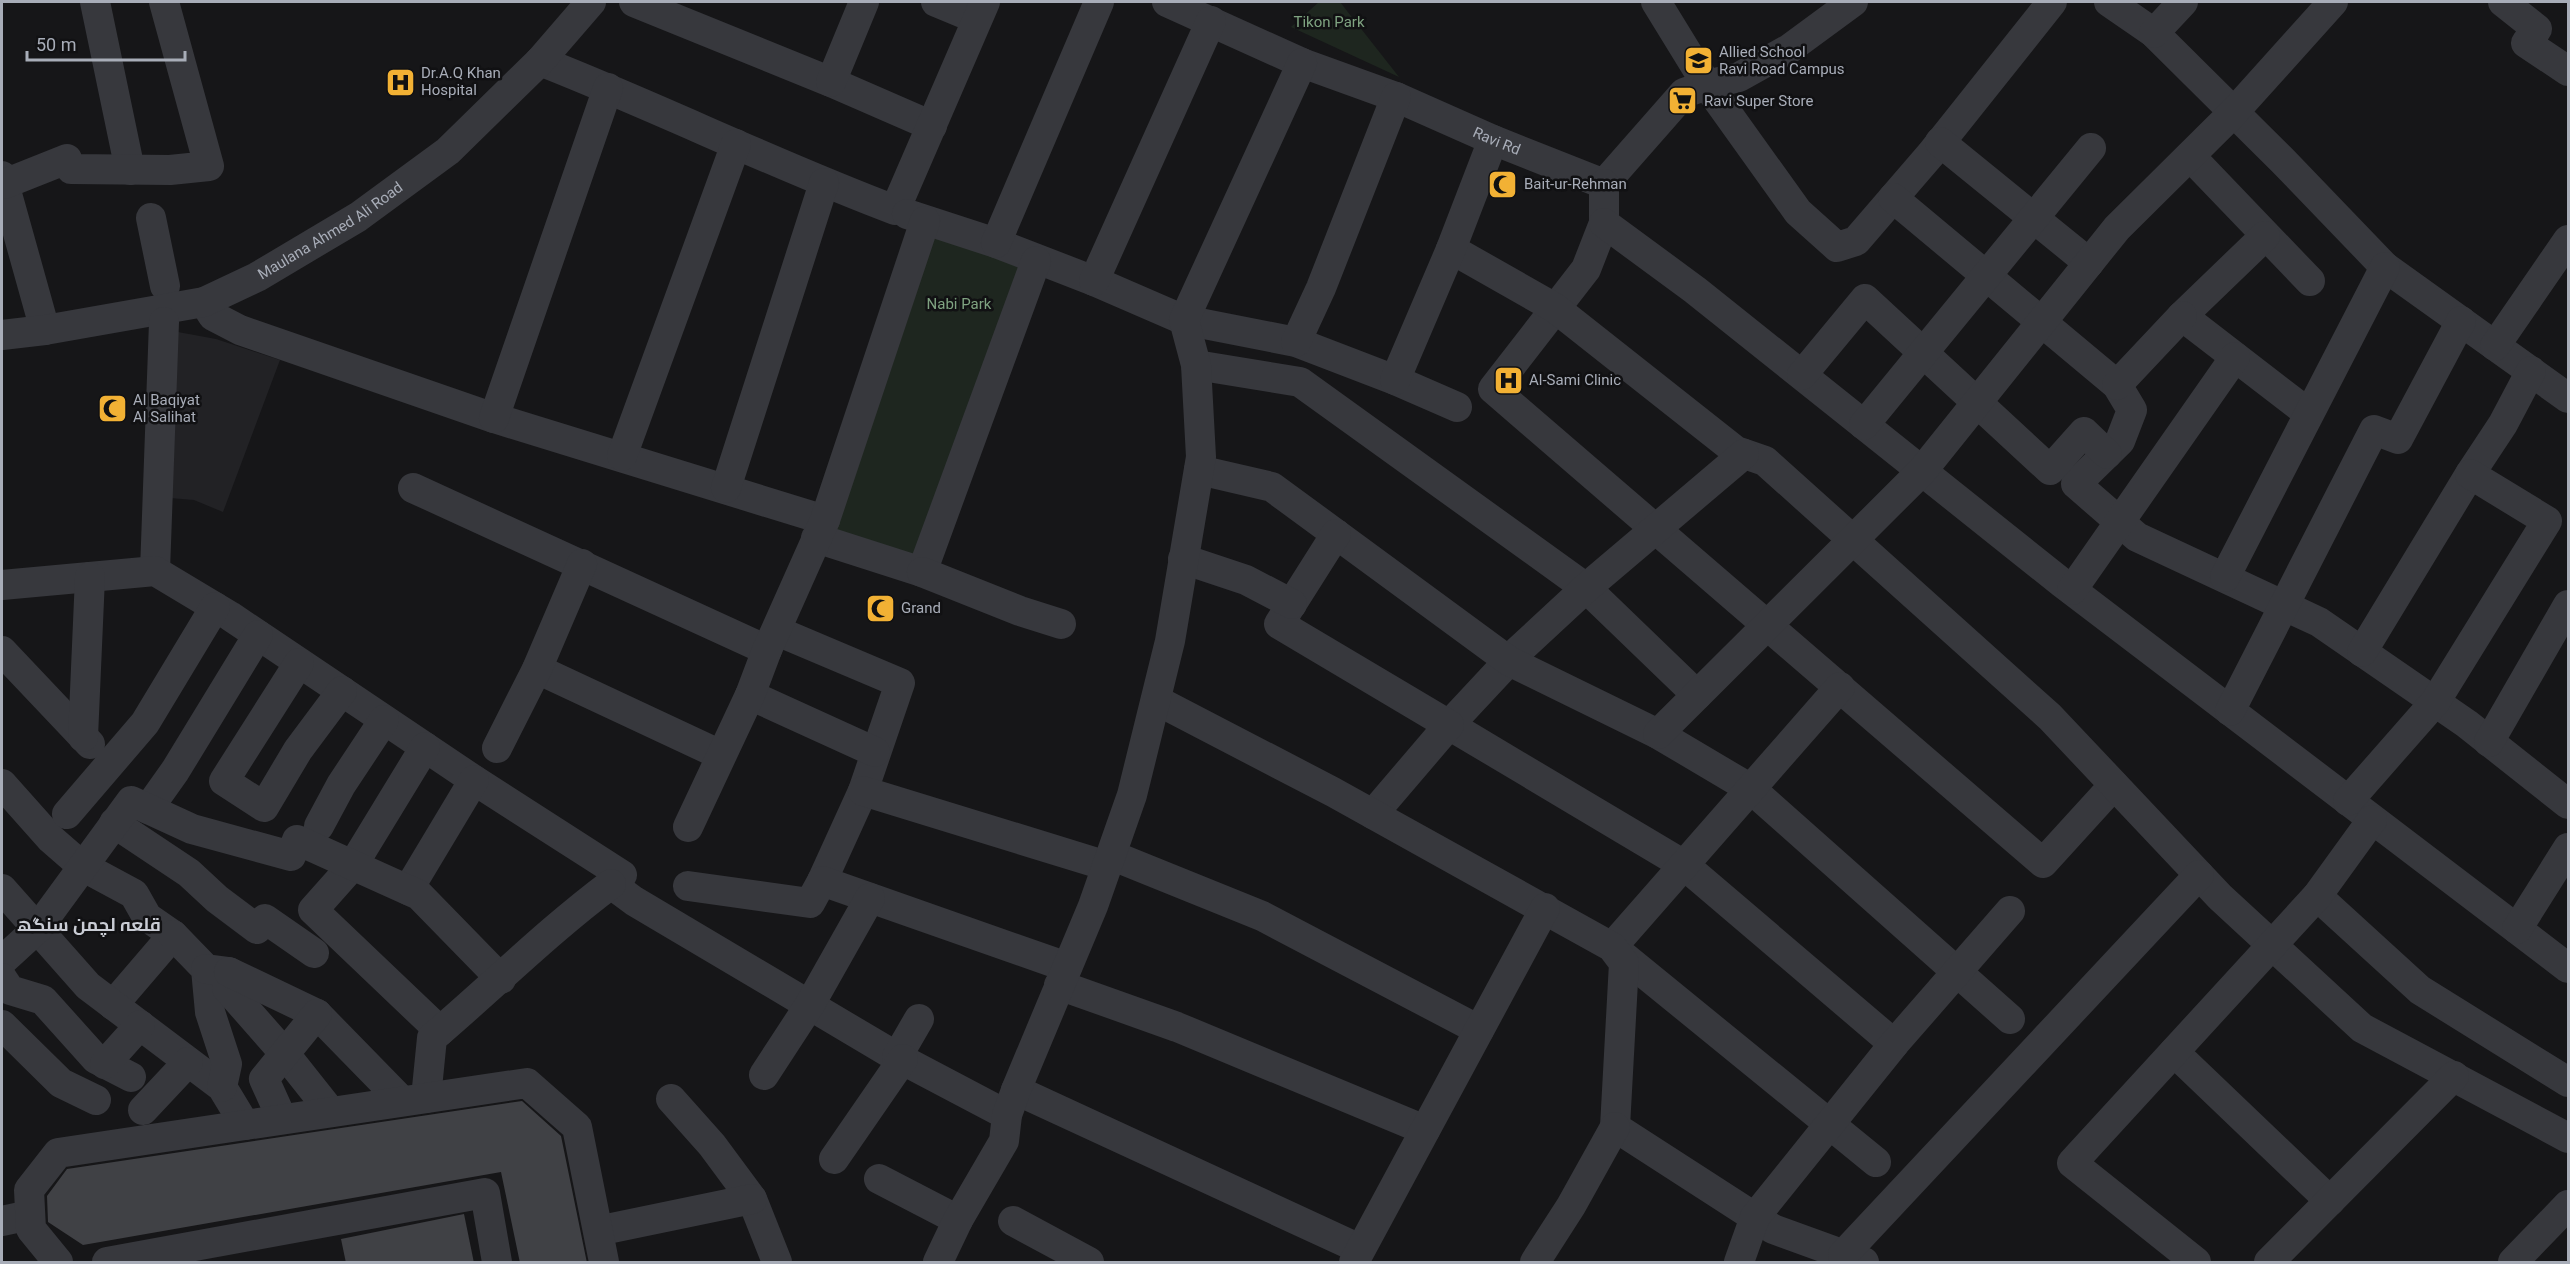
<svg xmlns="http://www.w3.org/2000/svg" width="2570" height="1264" viewBox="0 0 2570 1264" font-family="Roboto,Cairo,sans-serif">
  <rect width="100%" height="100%" fill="#161618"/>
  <path fill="#222225" d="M167 330 216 339 280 360 223 512 194 500 158 497Z"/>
  <g fill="#1e261f">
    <path d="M1319 2H1340L1399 77 1291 27Z"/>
    <path d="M934 226 1025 263 919 563 833 529Z"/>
  </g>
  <g fill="#404145">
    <path d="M522 1101 561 1136 587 1263H520L501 1172 83 1245 48 1222 47 1196 67 1169Z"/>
    <path d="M464 1214 474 1263H346L341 1239Z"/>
  </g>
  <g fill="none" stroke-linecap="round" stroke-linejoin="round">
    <g stroke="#37383d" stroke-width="30">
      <path d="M95 2 130 170"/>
      <path d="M634 2 831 82 932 126"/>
      <path d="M936 2 977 19"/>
      <path id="s1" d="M1167 2 1302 63 1396 97 1493 140 1604 184 1684 93 1707 85 1656 2"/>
      <path d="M1853 2 1789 49 1739 77 1707 85 1798 212 1837 247 1856 241 1931 154 2052 2"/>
      <path d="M2109 2 2154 33 2283 161 2385 267 2568 398"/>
      <path d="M2503 2 2537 29 2526 43 2568 71"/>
      <path d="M2154 33 2183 2"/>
      <path d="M540 61C660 108 775 165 895 210L985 2"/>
      <path d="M831 82 864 2"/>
      <path d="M1940 142 2089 263"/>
      <path d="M2190 156 2310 281"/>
      <path d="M2 176 45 330"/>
      <path d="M4 184 67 159 71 169 170 170 209 166 164 2"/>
      <path d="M1604 184V223L1586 269 1493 389 2043 863 2114 785"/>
      <path d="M1893 198 2117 385 2132 410 2120 441 2076 484 2137 537 2319 622 2467 724 2568 804"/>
      <path d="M907 214 996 243 1094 281 1184 320 1296 342 1395 380 1457 407"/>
      <path d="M151 218 165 286"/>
      <path d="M1604 223 1695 290 2061 582 2568 968"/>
      <path d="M2265 236 2182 316 2308 413"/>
      <path d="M996 243 1099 2"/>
      <path d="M1451 249 1555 308 1736 451 1765 461 2050 717 2220 897 2362 1028 2568 1138"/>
      <path d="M1094 281 1211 21"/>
      <path d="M204 302 213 316 240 330 494 418 825 520"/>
      <path id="s2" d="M2 335 45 330 204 302 257 277 358 217 448 151 540 61 591 2"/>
      <path d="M1296 342 1321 288 1396 97"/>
      <path d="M2495 346 2568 240"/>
      <path d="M1196 365 1300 382 1586 588 1697 695"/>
      <path d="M1802 375 1865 299 2050 470 2084 432 2107 454"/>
      <path d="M1395 380 1451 249 1493 140"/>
      <path d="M2117 385 2182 316"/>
      <path d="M494 418 608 88"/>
      <path d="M1864 425 2091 148"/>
      <path d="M1744 454 1586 588 1518 651 1449 725 1684 865 1894 1044"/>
      <path d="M622 456 736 144"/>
      <path d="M1199 470 1272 487 1509 661 1658 734 1751 789 2010 1019"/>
      <path d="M413 488 767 650"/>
      <path d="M726 488 824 183"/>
      <path d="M1336 534 1279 624 1449 725 1373 814"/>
      <path d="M816 538 922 572 1036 261"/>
      <path d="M1183 559 1246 580 1292 604"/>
      <path d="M155 571 164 322"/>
      <path d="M922 572 1020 611 1061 624"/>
      <path d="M2225 577 2385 267"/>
      <path d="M2 585 155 571 230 616 474 780 622 875 611 884 634 901 897 1057 1007 1115"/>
      <path d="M2072 590 2235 357"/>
      <path d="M777 631 900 683 863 791 822 881"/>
      <path d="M2 651 90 744"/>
      <path d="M2362 652 2470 474 2503 424 2531 371"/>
      <path d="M299 663 224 781 264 807 298 750 342 691"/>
      <path d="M537 669 721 755"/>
      <path d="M1840 687 1612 947 1876 1162"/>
      <path d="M750 695 875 752"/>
      <path d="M1156 700 1333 792 1612 947 1624 963 1615 1127 1773 1229 1864 1262"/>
      <path d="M2230 711 2374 430 2398 439 2461 321"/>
      <path d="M1658 734 1922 471 2117 228 2234 112 2333 2"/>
      <path d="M83 737 90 577"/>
      <path d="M2489 742 2568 605"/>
      <path d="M425 747 353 865 313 910 440 1031"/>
      <path d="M497 748 537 669 582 564"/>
      <path d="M2 784 51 839 82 866 134 894 147 917 173 935 113 1005"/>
      <path d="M863 791 1107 866"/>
      <path d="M2348 801 2435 702 2547 521 2470 474"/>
      <path d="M148 809 175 771 258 635"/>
      <path d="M67 814 145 723 215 607"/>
      <path d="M114 823 189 873 217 899 257 929 265 919 314 953"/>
      <path d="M319 826 341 785 384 720"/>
      <path d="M688 827 750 695 767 650 825 520 925 221"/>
      <path d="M1111 855 1262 916 1479 1030"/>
      <path d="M688 886 810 903 822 881 1067 967"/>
      <path d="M2 889 88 986 222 1087 245 1125"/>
      <path d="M408 890 474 780"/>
      <path d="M2317 896 2420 990 2568 1082"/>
      <path d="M2517 929 2568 848"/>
      <path d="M173 935 206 969 210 1012 227 1064 222 1087"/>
      <path d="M2 961 38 928 131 801 192 829 291 856 297 840 419 895 501 979"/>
      <path d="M206 969 229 972 227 988 285 1054 331 1112"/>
      <path d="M229 972 317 1014 402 1101"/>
      <path d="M2 978 10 990 43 1000 96 1059 131 1077"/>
      <path d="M1059 985 1177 1027 1425 1130"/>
      <path d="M2 1025 61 1083 96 1100"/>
      <path d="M2174 1052 2330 1201"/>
      <path d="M897 1057 919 1019"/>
      <path d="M105 1064 140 1025"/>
      <path d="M764 1075 809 1006 870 898"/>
      <path d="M1016 1090 1360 1249"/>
      <path d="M426 1098 432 1038C492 987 548 931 611 884"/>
      <path d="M671 1099 712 1145 752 1199 777 1262"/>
      <path d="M143 1110 188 1062"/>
      <path d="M282 1119 264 1079 317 1014"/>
      <path d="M834 1159 903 1059"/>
      <path d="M879 1179 958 1220"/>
      <path d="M2 1221 30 1215"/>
      <path d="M1013 1221 1089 1262"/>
      <path d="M607 1229 752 1199"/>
      <path d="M1843 1255 2199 875"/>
      <path d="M58 1262 31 1229 29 1190 58 1153 527 1083 577 1127 604 1262"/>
      <path d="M107 1262 485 1193 497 1262"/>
      <path d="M938 1262 958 1220 1004 1141 1007 1115 1016 1090 1093 906 1132 795 1170 641 1201 457 1196 365 1184 320 1302 63"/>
      <path d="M1354 1262 1545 908"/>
      <path d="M1535 1262 1571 1206 1615 1127"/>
      <path d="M1739 1262 1755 1217 1894 1044 2010 911"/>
      <path d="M2196 1262 2072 1163 2317 896 2372 820"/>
      <path d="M2269 1262 2454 1076"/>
      <path d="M2513 1262 2568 1205"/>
    </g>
  </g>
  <defs>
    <symbol id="school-square" viewBox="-11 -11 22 22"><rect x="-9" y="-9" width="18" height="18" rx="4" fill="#f2b134" stroke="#111113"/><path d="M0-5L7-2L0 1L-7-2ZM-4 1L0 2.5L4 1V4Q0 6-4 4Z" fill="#111"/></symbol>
    <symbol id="hospital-square" viewBox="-11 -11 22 22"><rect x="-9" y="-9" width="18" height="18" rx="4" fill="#f2b134" stroke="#111113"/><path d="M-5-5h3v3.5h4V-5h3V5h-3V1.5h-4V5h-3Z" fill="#111"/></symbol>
    <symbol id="supermarket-square" viewBox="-11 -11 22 22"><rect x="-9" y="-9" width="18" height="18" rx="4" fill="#f2b134" stroke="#111113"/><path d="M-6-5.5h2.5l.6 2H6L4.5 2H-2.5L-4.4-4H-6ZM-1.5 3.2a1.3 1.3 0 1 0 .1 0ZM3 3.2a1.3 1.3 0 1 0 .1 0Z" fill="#111"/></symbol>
    <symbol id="mosque-square" viewBox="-11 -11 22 22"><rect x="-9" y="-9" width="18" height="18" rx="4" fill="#f2b134" stroke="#111113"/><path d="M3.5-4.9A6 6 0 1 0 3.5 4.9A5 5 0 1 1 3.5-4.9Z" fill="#111"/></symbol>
  </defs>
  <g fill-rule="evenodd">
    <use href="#school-square" x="1682" y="44" width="33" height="33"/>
    <use href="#hospital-square" x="384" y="66" width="33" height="33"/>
    <use href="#supermarket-square" x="1666" y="84" width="33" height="33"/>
    <use href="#mosque-square" x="1486" y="168" width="33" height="33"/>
    <use href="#hospital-square" x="1492" y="364" width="33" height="33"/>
    <use href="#mosque-square" x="96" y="392" width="33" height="33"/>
    <use href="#mosque-square" x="864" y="592" width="33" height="33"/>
  </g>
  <g text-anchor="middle" stroke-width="5" stroke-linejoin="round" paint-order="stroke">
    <g font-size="15" fill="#7fa381" stroke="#111113">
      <text x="1329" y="27">Tikon Park</text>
      <text x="959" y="309">Nabi Park</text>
    </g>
    <g font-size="15" fill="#a8adb8" stroke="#111113" text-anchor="start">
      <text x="1719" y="57">Allied School<tspan x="1719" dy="17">Ravi Road Campus</tspan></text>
      <text x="421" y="78">Dr.A.Q Khan<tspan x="421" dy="17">Hospital</tspan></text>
      <text x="1704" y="106">Ravi Super Store</text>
      <text x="1524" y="189">Bait-ur-Rehman</text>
      <text x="1529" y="385">Al-Sami Clinic</text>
      <text x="133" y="405">Al Baqiyat<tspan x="133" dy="17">Al Salihat</tspan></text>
      <text x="901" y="613">Grand</text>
    </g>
    <g font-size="15" fill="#a8adb8" stroke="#111113">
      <text dy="5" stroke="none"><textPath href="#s1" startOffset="358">Ravi Rd</textPath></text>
      <text dy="5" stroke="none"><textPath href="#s2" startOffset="350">Maulana Ahmed Ali Road</textPath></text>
    </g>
    <g font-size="18" font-weight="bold" fill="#c9ccd4" stroke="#111113">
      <text x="89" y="931">قلعہ لچمن سنگھ</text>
    </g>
  </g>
  <rect width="2570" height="1264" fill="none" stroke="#a8adb8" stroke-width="6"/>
  <path d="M27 51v9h158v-9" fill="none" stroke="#a8adb8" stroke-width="3"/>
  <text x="36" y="51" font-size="18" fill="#a8adb8" stroke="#111113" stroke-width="4.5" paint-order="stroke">50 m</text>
</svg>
